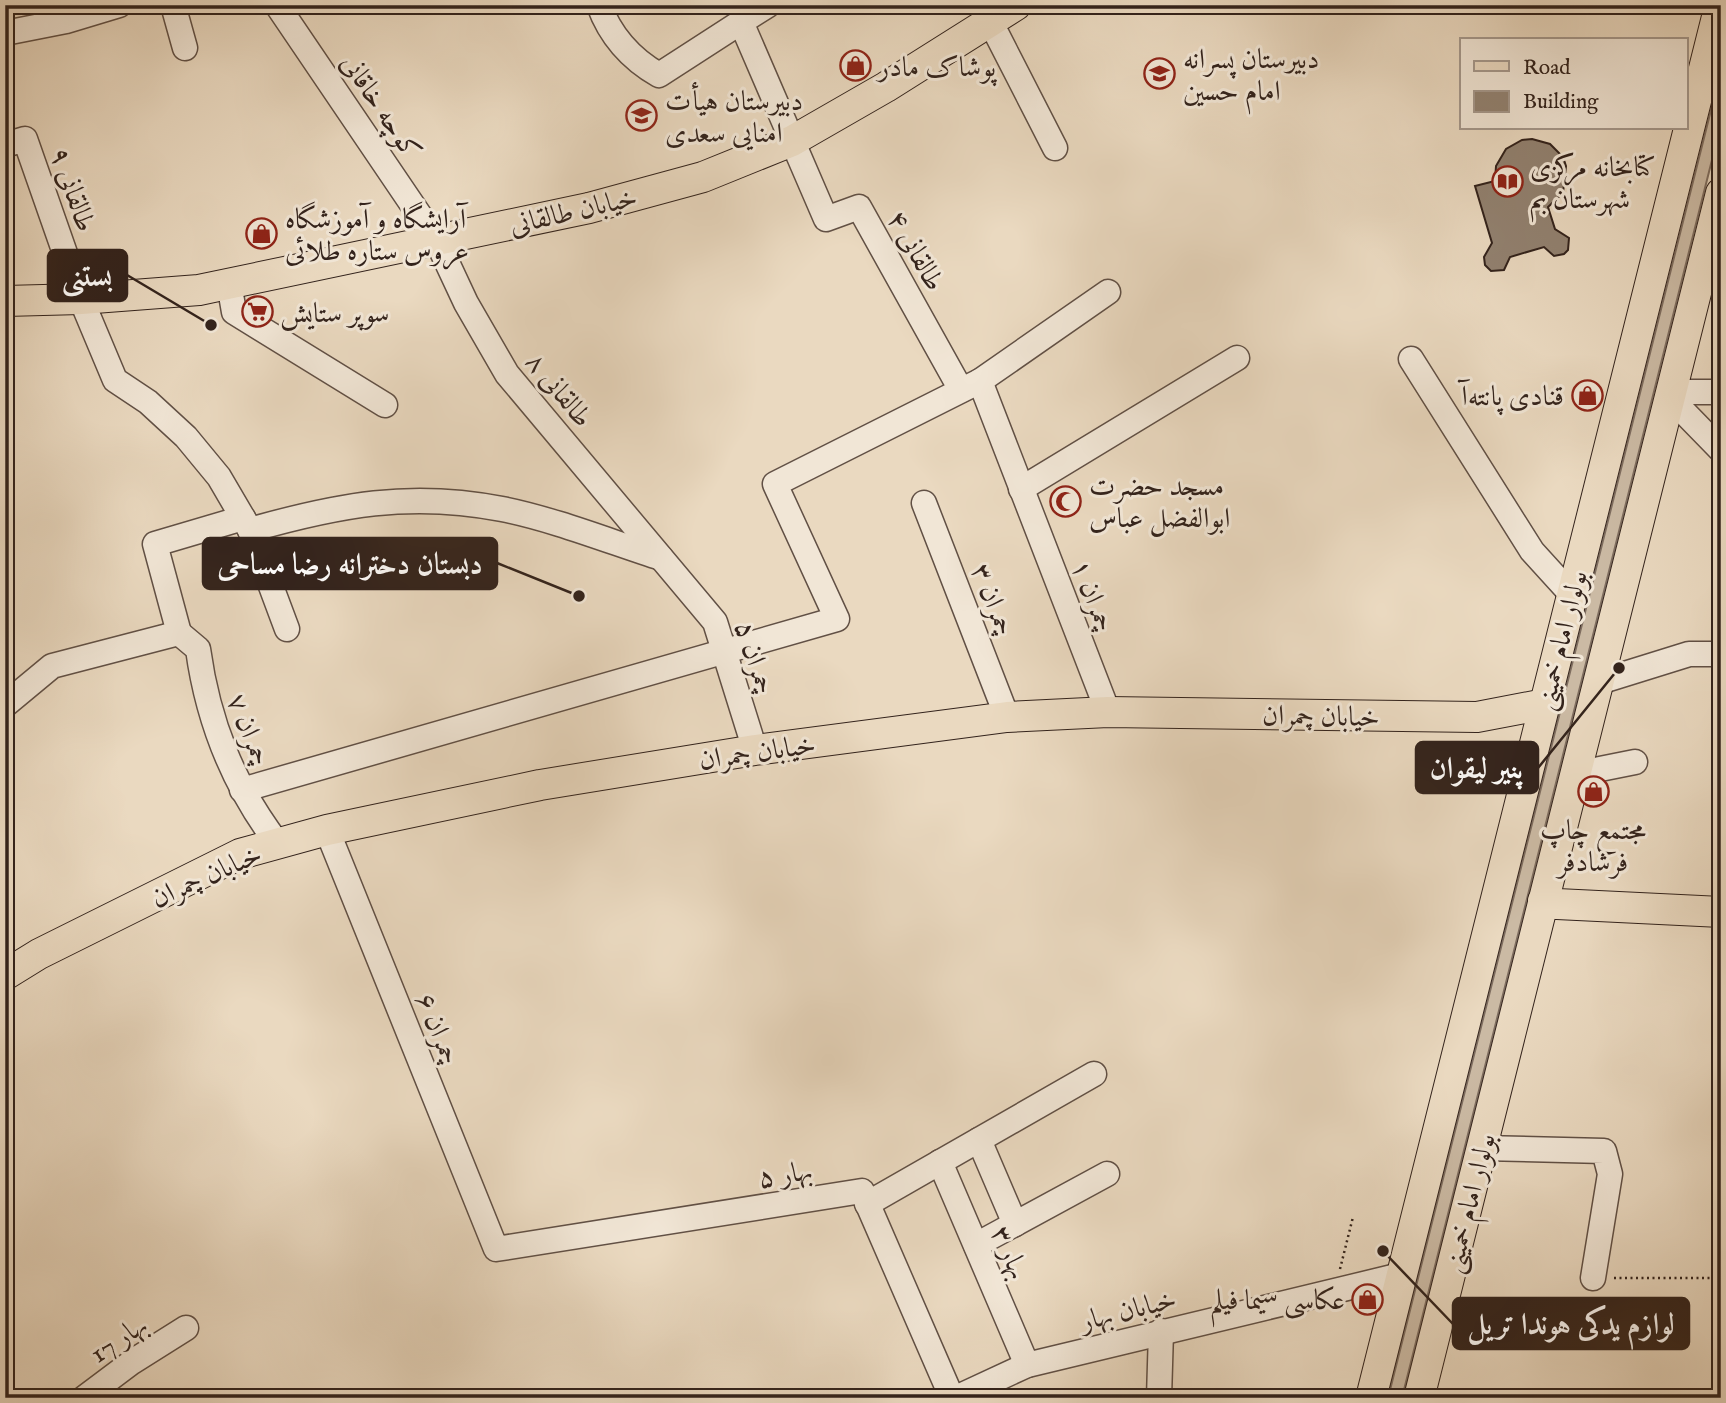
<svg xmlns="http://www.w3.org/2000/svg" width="1726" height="1403" viewBox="0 0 1726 1403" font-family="'IM FELL English',Amiri,serif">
  <rect width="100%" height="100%" fill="#ead9c0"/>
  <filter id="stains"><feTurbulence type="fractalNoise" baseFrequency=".00286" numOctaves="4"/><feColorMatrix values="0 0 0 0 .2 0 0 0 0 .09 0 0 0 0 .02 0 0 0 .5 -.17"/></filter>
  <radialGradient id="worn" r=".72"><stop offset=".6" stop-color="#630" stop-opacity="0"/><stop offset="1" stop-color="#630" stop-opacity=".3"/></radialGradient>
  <path fill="#cbbaa4" stroke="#7f6e60" stroke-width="2" d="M1721 70V124L1402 1398H1388Z"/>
  <path fill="#928271" stroke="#33231c" stroke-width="2" d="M1532 139 1550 144 1563 157 1566 166 1563 193 1548 207 1555 229 1569 238 1568 250 1564 254 1554 256 1544 247 1510 257 1504 270 1491 271 1485 265 1484 257 1492 243 1475 186 1495 181 1496 166 1506 149 1522 140Z"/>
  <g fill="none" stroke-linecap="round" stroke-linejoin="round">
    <defs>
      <g id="minor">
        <path d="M173 5 185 48"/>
        <path d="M277 5 437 241 466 303 507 374 715 622 755 750"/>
        <path d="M599 5C610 35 631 59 659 75L741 22 826 219 859 207 961 390"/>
        <path d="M990 21 1055 148"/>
        <path d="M741 22 768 5"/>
        <path d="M5 33 66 21 119 5"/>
        <path d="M5 145 25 139 81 299 115 380 148 402 186 437 219 477 250 530 287 629"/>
        <path d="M229 283 234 312 385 405"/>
        <path d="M1411 359 1532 551 1572 595"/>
        <path d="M980 381 1108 712"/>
        <path d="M1672 389 1686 392H1721"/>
        <path d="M1667 405 1681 409 1721 450"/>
        <path d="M1021 489 1237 358"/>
        <path d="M924 503 1007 717"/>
        <path d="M250 530C338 505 410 491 502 509 553 519 611 542 661 558"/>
        <path d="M179 633 198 649C208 722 233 785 278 844"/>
        <path d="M179 633 155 544 243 518"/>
        <path d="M1599 682 1689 654H1721"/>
        <path d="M5 705 52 666 179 633"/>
        <path d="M1575 774 1635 762"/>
        <path d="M242 790 837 619 775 484 980 381 1108 292"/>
        <path d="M327 830 496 1249 862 1191 952 1398"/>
        <path d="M979 1140 1015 1224"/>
        <path d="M1481 1148 1604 1151 1610 1174 1593 1278"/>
        <path d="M940 1162 1027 1365"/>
        <path d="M867 1204 1094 1074"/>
        <path d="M976 1245 1107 1174"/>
        <path d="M84 1398 132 1362 186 1328"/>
        <path d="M956 1398 1027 1365 1401 1275"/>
        <path d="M1159 1398 1161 1331"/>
      </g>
      <g id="major">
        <path d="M5 301 81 299 199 290 589 208 703 177 792 141 886 87 1016 5"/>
        <path d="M1543 901 1557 904 1721 912"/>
        <path d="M5 975 39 954 240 854 327 830 540 785 755 750 1007 717 1108 712 1477 717 1545 704"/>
        <path d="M1371 1398 1720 5"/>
        <path d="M1419 1398 1721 193"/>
      </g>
    </defs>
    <use href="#minor" stroke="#615045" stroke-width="27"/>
    <use href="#major" stroke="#33231c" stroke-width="32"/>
    <g stroke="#33231c" stroke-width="2.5" stroke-dasharray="2 3.5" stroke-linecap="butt">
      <path d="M1340 1269 1353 1217"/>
      <path d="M1614 1278H1721"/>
    </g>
    <use href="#minor" stroke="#f1e6d6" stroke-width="24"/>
    <use href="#major" stroke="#ead9c0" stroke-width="30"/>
  </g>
  <defs>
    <symbol id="shop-ring" viewBox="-11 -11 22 22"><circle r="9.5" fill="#f1e6d6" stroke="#8f2418" stroke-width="1.5"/><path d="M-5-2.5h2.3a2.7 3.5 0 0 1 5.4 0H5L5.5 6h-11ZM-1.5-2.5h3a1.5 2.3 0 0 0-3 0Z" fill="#8f2418"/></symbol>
    <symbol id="school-ring" viewBox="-11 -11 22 22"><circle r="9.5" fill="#f1e6d6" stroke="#8f2418" stroke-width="1.5"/><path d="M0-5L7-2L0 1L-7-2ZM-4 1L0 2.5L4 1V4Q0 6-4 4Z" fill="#8f2418"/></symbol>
    <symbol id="library-ring" viewBox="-11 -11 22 22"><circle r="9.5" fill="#f1e6d6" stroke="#8f2418" stroke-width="1.5"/><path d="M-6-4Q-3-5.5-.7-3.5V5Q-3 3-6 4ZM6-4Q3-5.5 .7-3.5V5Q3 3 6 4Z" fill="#8f2418"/></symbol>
    <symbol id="supermarket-ring" viewBox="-11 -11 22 22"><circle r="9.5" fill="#f1e6d6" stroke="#8f2418" stroke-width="1.5"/><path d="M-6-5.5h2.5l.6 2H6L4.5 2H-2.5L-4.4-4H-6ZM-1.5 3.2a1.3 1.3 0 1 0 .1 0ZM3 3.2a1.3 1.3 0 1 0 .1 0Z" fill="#8f2418"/></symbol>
    <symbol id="mosque-ring" viewBox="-11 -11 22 22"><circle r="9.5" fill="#f1e6d6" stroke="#8f2418" stroke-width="1.5"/><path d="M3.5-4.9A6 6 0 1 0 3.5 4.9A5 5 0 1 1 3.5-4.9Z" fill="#8f2418"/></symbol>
  </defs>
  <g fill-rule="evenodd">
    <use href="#shop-ring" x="838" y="48" width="35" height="35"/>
    <use href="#school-ring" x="1142" y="56" width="35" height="35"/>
    <use href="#school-ring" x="624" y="98" width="35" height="35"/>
    <use href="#library-ring" x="1490" y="164" width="35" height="35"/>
    <use href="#shop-ring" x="244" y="216" width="35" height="35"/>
    <use href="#supermarket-ring" x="240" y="294" width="35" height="35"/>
    <use href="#shop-ring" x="1570" y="378" width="35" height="35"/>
    <use href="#mosque-ring" x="1048" y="484" width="35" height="35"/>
    <use href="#shop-ring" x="1576" y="774" width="35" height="35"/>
    <use href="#shop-ring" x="1350" y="1282" width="35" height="35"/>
  </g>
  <g text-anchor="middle" stroke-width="6" stroke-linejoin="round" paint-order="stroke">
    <g font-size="28" fill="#33231c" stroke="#f1e6d6" text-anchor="start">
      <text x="1183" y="68">دبیرستان پسرانه<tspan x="1183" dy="32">امام حسین</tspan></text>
      <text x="878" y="76">پوشاک مادر</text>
      <text x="665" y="110">دبیرستان هیأت<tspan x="665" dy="32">امنایی سعدی</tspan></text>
      <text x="1530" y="176">کتابخانه مرکزی<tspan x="1530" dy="32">شهرستان بم</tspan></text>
      <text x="285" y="228">آرایشگاه و آموزشگاه<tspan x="285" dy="32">عروس ستاره طلائی</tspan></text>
      <text x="280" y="322">سوپر ستایش</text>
      <text x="1564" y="405" text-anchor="end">قنادی پانته‌آ</text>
      <text x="1089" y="495">مسجد حضرت<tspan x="1089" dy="32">ابوالفضل عباس</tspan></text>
      <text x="1593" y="839" text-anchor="middle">مجتمع چاپ<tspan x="1593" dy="32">فرشادفر</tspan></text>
      <text x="1345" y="1309" text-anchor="end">عکاسی سیما فیلم</text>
    </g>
    <g font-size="28" fill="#33231c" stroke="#f1e6d6">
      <text transform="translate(382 106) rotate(56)" y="10">کوچه خاقانی</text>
      <text transform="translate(74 189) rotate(71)" y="10">طالقانی ۹</text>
      <text transform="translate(573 210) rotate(-13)" y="10">خیابان طالقانی</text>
      <text transform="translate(917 250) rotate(61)" y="10">طالقانی ۴</text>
      <text transform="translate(560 389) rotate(51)" y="10">طالقانی ۸</text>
      <text transform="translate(1094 595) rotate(69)" y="10">چمران ۱</text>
      <text transform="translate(994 599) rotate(69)" y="10">چمران ۳</text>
      <text transform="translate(1560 640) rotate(-76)" y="10">بولوار امام خمینی</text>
      <text transform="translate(756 657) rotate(72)" y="10">چمران ۵</text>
      <text transform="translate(1321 715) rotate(1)" y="10">خیابان چمران</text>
      <text transform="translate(250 729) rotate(69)" y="10">چمران ۷</text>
      <text transform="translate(757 751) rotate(-8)" y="10">خیابان چمران</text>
      <text transform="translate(206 875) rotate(-24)" y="10">خیابان چمران</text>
      <text transform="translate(439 1028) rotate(68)" y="10">چمران ۶</text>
      <text transform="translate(785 1173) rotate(-9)" y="10">بهار ۵</text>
      <text transform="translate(1468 1203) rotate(-76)" y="10">بولوار امام خمینی</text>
      <text transform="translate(1011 1252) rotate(67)" y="10">بهار ۳</text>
      <text transform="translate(1128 1309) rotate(-14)" y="10">خیابان بهار</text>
      <text transform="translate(118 1338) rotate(-34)" y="10">بهار 17</text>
    </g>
  </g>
  <path fill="none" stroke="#33231c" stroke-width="2.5" d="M211 325L127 275M579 596L497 563M1619 668L1538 768M1383 1251L1453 1324"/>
  <g fill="#33231c" stroke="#f1e6d6" stroke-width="2.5">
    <circle cx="211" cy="325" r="7"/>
    <circle cx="579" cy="596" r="7"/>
    <circle cx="1619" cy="668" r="7"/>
    <circle cx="1383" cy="1251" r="7"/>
  </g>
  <g fill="#33231c" stroke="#33231c" stroke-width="2.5">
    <rect x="48" y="250" width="79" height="51" rx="7"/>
    <rect x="203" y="538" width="294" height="51" rx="7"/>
    <rect x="1416" y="742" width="122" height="51" rx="7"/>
    <rect x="1453" y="1298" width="236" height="51" rx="7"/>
  </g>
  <g font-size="30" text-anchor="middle" font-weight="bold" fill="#fff">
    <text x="87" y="286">بستنی</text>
    <text x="350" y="574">دبستان دخترانه رضا مساحی</text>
    <text x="1477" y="778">پنیر لیقوان</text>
    <text x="1571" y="1334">لوازم یدکی هوندا تریل</text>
  </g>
  <rect width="1726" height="1403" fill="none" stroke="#ead9c0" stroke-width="28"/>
  <rect x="7" y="7" width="1712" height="1389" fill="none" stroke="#33231c" stroke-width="3.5"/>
  <rect x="14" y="14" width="1698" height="1375" fill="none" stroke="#33231c" stroke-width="2"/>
  <rect x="1460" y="38" width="228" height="91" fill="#f1e6d6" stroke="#a5988c" stroke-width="2"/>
  <rect x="1474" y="61" width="35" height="10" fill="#ead9c0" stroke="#a5988c" stroke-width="2"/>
  <text x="1523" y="74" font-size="21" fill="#33231c">Road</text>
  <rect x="1474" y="91" width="35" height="21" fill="#928271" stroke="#a5988c" stroke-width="2"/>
  <text x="1523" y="108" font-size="21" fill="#33231c">Building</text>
  <rect width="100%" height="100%" filter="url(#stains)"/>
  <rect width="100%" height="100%" fill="url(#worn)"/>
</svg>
